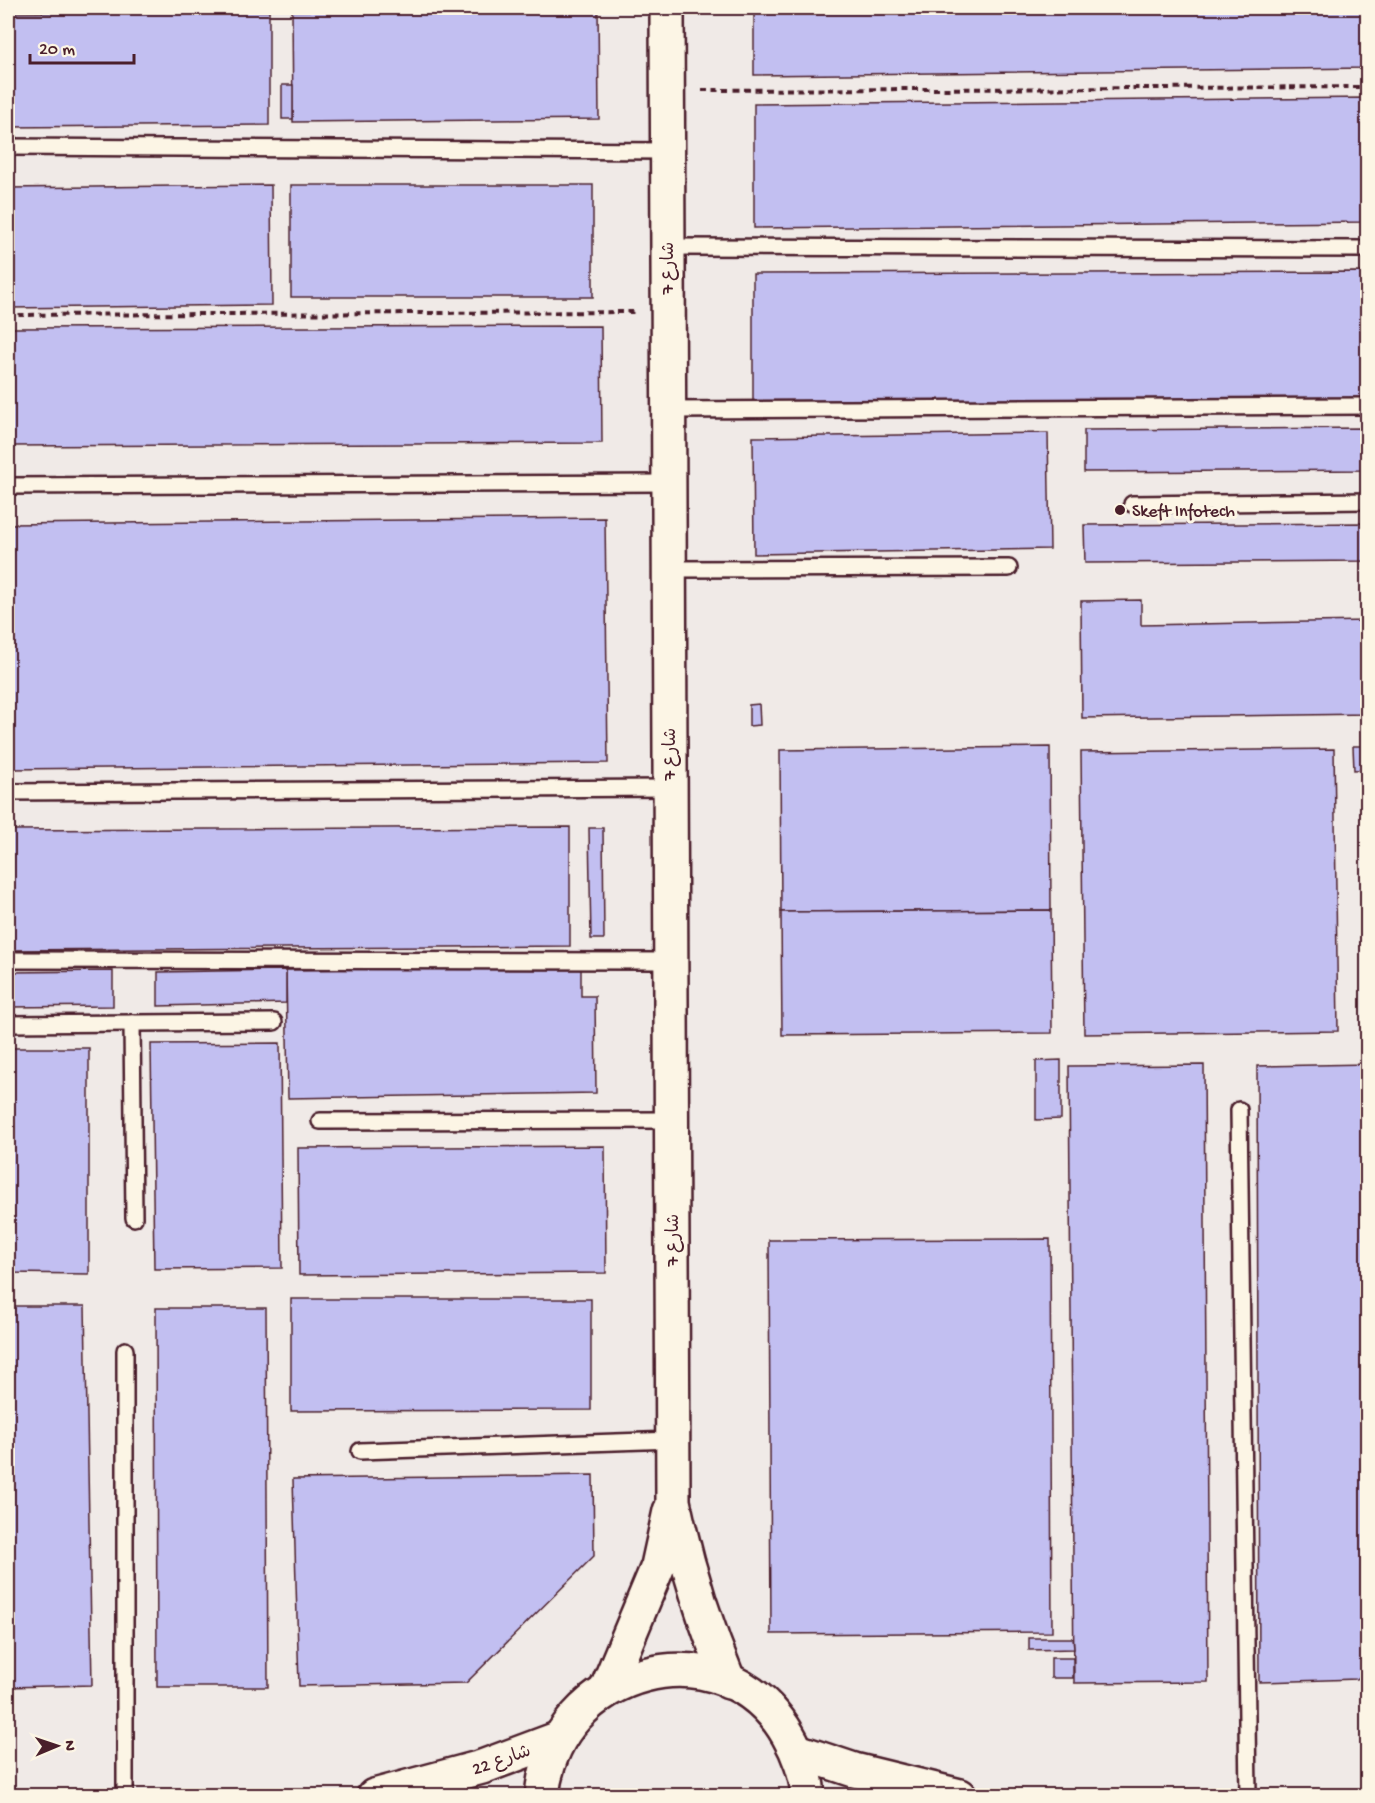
<svg xmlns="http://www.w3.org/2000/svg" width="1375" height="1803" viewBox="0 0 1375 1803" font-family="'Gochi Hand','Playpen Sans Arabic',sans-serif">
  <rect width="100%" height="100%" fill="#f0eae7"/>
  <filter id="ink" filterUnits="userSpaceOnUse"><feTurbulence type="fractalNoise" baseFrequency=".0167" numOctaves="2"/><feDisplacementMap in="SourceGraphic" scale="12" xChannelSelector="R" yChannelSelector="G"/><feConvolveMatrix kernelMatrix="1 2 1 2 8 2 1 2 1" color-interpolation-filters="sRGB"/></filter>
  <g filter="url(#ink)">
    <g fill="#c2bff1" stroke="#4a1f2b" stroke-width="1.5">
      <path d="M598 8 599 119 293 122 292 11Z"/>
      <path d="M754 8H1368V68L754 75Z"/>
      <path d="M269 11V125L8 127V13Z"/>
      <rect x="282" y="85" width="11" height="34"/>
      <path d="M1368 98V222L754 228V104Z"/>
      <path d="M271 185 272 305 8 308V188Z"/>
      <rect x="291" y="185" width="302" height="112"/>
      <path d="M1368 272V371H1363V399L753 401V274Z"/>
      <path d="M601 326 602 443 8 446V328Z"/>
      <path d="M1368 428V470L1084 472V430Z"/>
      <path d="M1048 433 1050 549 754 554 753 437Z"/>
      <path d="M605 518 608 763 8 769V524Z"/>
      <path d="M1368 523V561L1085 563 1084 525Z"/>
      <path d="M1141 600V625L1368 621V714L1082 718 1081 601Z"/>
      <path d="M759 704 760 725 749 726V705Z"/>
      <path d="M1353 746H1368V769L1354 770Z"/>
      <path d="M1050 747 1051 910 781 912 780 750Z"/>
      <path d="M1334 749 1338 1031 1084 1034 1081 752Z"/>
      <path d="M570 827V946L8 950V830Z"/>
      <path d="M589 828H603L604 939H591Z"/>
      <path d="M1051 910 1052 1033 782 1035 781 912Z"/>
      <path d="M581 966V996H595L596 1093 288 1098 286 970Z"/>
      <path d="M286 970V1003L158 1006V972Z"/>
      <path d="M113 971V1006L8 1007V972Z"/>
      <path d="M280 1043 282 1268 154 1269 151 1044Z"/>
      <path d="M8 1048H89V1274L8 1273Z"/>
      <path d="M1061 1060V1119L1036 1120V1061Z"/>
      <path d="M1368 1064V1669L1357 1679 1259 1682 1257 1066Z"/>
      <path d="M1204 1065 1208 1682 1074 1683 1069 1066Z"/>
      <path d="M605 1146 606 1273 299 1275 298 1148Z"/>
      <path d="M1050 1239 1052 1632 771 1634 769 1240Z"/>
      <path d="M291 1299H591V1410L291 1411Z"/>
      <path d="M8 1306H85L92 1685 8 1687Z"/>
      <path d="M156 1308H266L268 1687H157Z"/>
      <path d="M593 1475 594 1556 466 1683 299 1686 293 1479Z"/>
      <path d="M1029 1638H1073L1074 1649 1029 1650Z"/>
      <rect x="1051" y="1658" width="22" height="20"/>
    </g>
    <g fill="none" stroke-linecap="round" stroke-linejoin="round">
      <defs>
        <g id="lane">
          <path d="M8 147 667 151"/>
          <path d="M667 247 1368 249"/>
          <path d="M668 410 1368 406"/>
          <path d="M8 486 669 483"/>
          <path d="M1132 504 1368 501"/>
          <path d="M669 569 1009 568"/>
          <path d="M8 792 669 788"/>
          <path d="M8 960 670 961"/>
          <path d="M132 1023 134 1218"/>
          <path d="M8 1024 274 1022"/>
          <path d="M1239 1110 1248 1796"/>
          <path d="M320 1121 671 1120"/>
          <path d="M360 1451 673 1440"/>
          <path d="M125 1796V1350"/>
        </g>
        <g id="secondary">
          <path d="M667 8 673 1501C686 1564 704 1622 729 1682"/>
          <path d="M607 1688 658 1566 670 1511"/>
          <path d="M797 1751 854 1770 960 1796"/>
          <path d="M374 1796 482 1767 557 1739"/>
          <path d="M542 1796C554 1667 723 1622 788 1735 798 1752 807 1776 808 1796"/>
        </g>
      </defs>
      <use href="#lane" stroke="#4a1f2b" stroke-width="20"/>
      <use href="#secondary" stroke="#4a1f2b" stroke-width="38"/>
      <g stroke="#4a1f2b" stroke-width="4" stroke-dasharray="6 4.5" stroke-linecap="butt">
        <path d="M702 90 1368 87"/>
        <path d="M8 315 634 312"/>
      </g>
      <use href="#lane" stroke="#fcf5e5" stroke-width="15"/>
      <use href="#secondary" stroke="#fcf5e5" stroke-width="33"/>
    </g>
  </g>
  <circle fill="#4a1f2b" stroke="#fcf5e5" stroke-width="2" cx="1120" cy="510" r="6"/>
  <g text-anchor="middle" stroke-width="6" stroke-linejoin="round" paint-order="stroke">
    <g font-size="18" fill="#4a1f2b" stroke="#fcf5e5">
      <text transform="translate(667 268) rotate(-90)" y="6">شارع 7</text>
      <text transform="translate(669 754) rotate(-90)" y="6">شارع 7</text>
      <text transform="translate(672 1240) rotate(-90)" y="6">شارع 7</text>
      <text transform="translate(501 1759) rotate(-19)" y="6">شارع 22</text>
    </g>
    <g font-size="18" fill="#4a1f2b" stroke="#fcf5e5" text-anchor="start">
      <text x="1132" y="516">Skeft Infotech</text>
    </g>
  </g>
  <rect width="1375" height="1803" fill="none" stroke="#fcf5e5" stroke-width="30"/>
  <rect x="15" y="15" width="1345" height="1773" fill="none" stroke="#4a1f2b" stroke-width="2" filter="url(#ink)"/>
  <g transform="translate(57 1746) rotate(88)" stroke="#fcf5e5" stroke-width="4.5" paint-order="stroke">
  <path d="M0-4.5L10 22L0 15L-10 22Z" fill="#4a1f2b"/>
  <text y="-9" font-size="16" font-weight="bold" text-anchor="middle" fill="#4a1f2b">N</text>
  </g>
  <path d="M30 54v9h104v-9" fill="none" stroke="#4a1f2b" stroke-width="3"/>
  <text x="39" y="54" font-size="18" fill="#4a1f2b" stroke="#fcf5e5" stroke-width="4.5" paint-order="stroke">20 m</text>
</svg>
